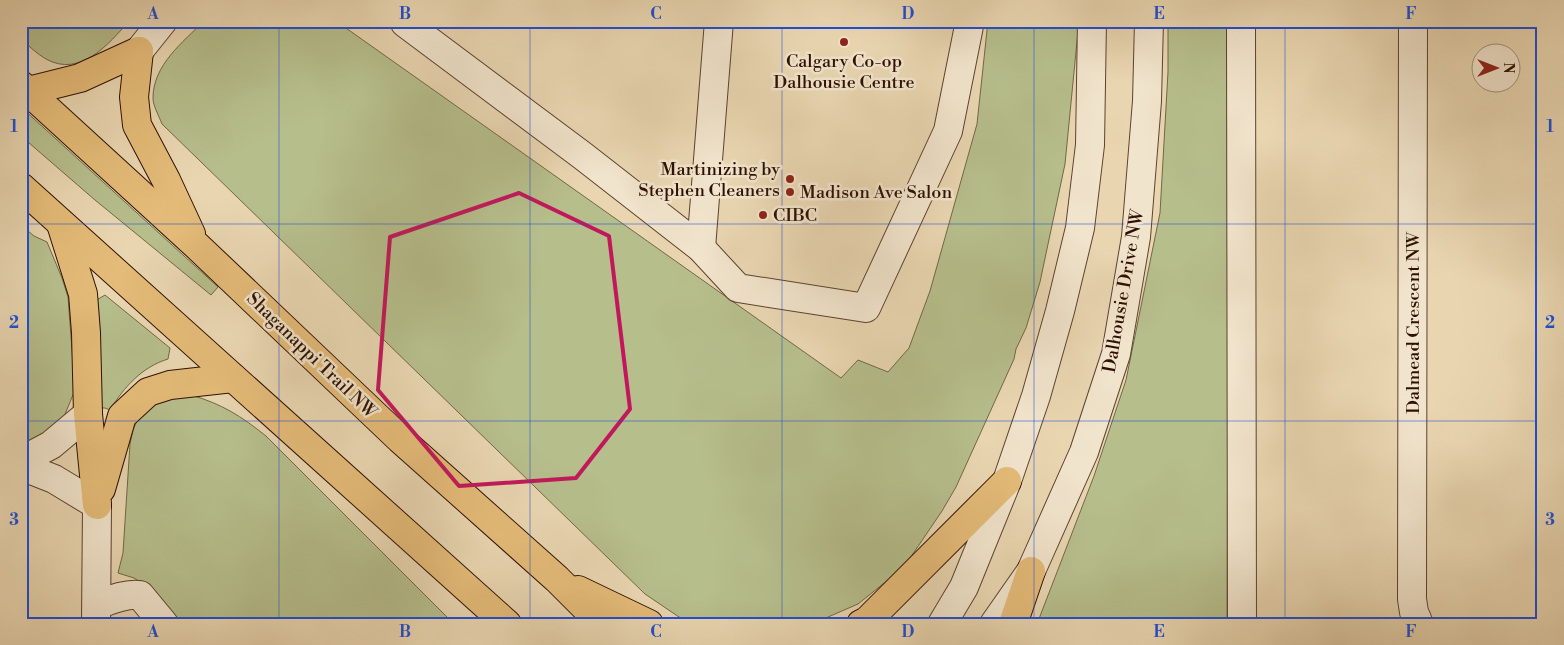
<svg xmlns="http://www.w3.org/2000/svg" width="1564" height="645" viewBox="0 0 1564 645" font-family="'Libre Bodoni',serif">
  <rect width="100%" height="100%" fill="#e9d6b1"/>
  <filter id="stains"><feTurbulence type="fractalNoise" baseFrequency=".004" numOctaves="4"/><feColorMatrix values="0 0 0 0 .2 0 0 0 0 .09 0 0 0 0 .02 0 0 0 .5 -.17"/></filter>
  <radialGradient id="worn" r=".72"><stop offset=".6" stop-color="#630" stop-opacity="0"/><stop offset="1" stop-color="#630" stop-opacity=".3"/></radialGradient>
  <g fill="#b6be8c" stroke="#726746">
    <path d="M21 21H129C109 44 80 78 46 59 37 54 29 46 21 39Z"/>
    <path d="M204 21H336L841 378 858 360 888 372 909 348 930 291 977 124 988 21H1079L1065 164 1040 282 1026 328 1016 349 1014 359 956 487 942 511 904 567 858 604 812 624H697L679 617 645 594 162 124C159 116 153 106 153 98 153 65 183 42 204 21Z"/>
    <path d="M1168 21H1229L1227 624H1037L1094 476 1126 380 1160 213 1168 72Z"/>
    <path d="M21 107 218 287 211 295 95 200 21 136Z"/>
    <path d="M21 225 34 236 47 242 62 278 68 297 75 390 63 419 34 442 21 445Z"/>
    <path d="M105 295 170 348 168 359C142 367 124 387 110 410L105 408H99L95 301Z"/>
    <path d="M191 395C222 404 241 416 266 436L454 624H176L149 588 134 578 118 573 123 553 130 444 133 430 138 418 160 398Z"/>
  </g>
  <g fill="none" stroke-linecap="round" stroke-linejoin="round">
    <defs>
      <g id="minor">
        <path d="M406 21 405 23 583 156 701 248 738 288 866 308 948 131 970 21"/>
        <path d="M1241 21 1242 624"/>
        <path d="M1413 21 1412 599 1414 612 1419 624"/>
        <path d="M139 51 163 21"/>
        <path d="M701 248 719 21"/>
        <path d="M21 461 51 445 88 414"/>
        <path d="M21 466 54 479 97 505 96 624"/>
        <path d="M97 605C110 600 126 593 140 595L164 624"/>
        <path d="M942 624 964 587 1007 481 1036 396 1060 311 1080 228 1090 145 1092 21"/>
        <path d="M994 624 1031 571 1084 452 1116 354 1136 237 1147 101 1149 21"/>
      </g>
      <g id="major">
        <path d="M139 51 134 97 137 125 166 180 191 234"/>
        <path d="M21 85 196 245 400 439 557 579 602 624"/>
        <path d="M28 91 80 78 139 51"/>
        <path d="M21 187 507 624"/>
        <path d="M61 224 83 294 86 333 88 414 97 505"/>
        <path d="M101 489 122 416 148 392 170 385 233 378"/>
        <path d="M578 590 649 624"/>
        <path d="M861 624 867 621 1007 481"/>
        <path d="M1013 624 1031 571"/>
      </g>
    </defs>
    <use href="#minor" stroke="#5d422d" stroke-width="30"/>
    <use href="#major" stroke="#2e1001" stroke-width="30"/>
    <use href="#minor" stroke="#f1e4cc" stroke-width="28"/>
    <use href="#major" stroke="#e4bb78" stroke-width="28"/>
  </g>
  <path fill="none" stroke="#c2185b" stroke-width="4" stroke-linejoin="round" d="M519 193 609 236 630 409 576 478 459 486 378 390 390 237Z"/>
  <path fill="none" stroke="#1d4ed8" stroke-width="1" stroke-opacity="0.55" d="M279 21V624M530 21V624M782 21V624M1034 21V624M1285 21V624M21 224H1543M21 421H1543"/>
  <g fill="#8f2418" stroke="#f1e4cc" stroke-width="2">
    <circle cx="844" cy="42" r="5"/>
    <circle cx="790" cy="179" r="5"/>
    <circle cx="790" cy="192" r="5"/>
    <circle cx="763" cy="215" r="5"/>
  </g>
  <g text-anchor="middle" stroke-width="5" stroke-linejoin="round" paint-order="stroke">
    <g font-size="18" fill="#2e1001" stroke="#f1e4cc" text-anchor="start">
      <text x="844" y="67" text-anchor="middle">Calgary Co-op<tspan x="844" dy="21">Dalhousie Centre</tspan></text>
      <text x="780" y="175" text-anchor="end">Martinizing by<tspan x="780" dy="21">Stephen Cleaners</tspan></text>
      <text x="800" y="198">Madison Ave Salon</text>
      <text x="773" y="221">CIBC</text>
    </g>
    <g font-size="18" fill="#2e1001" stroke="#f1e4cc">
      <text transform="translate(1123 291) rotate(-80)" y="6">Dalhousie Drive NW</text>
      <text transform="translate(1413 323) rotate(-90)" y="6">Dalmead Crescent NW</text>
      <text transform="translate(312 355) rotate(44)" y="6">Shaganappi Trail NW</text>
    </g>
  </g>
  <rect width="1564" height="645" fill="none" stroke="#e9d6b1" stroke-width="55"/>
  <g transform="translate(1496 68) rotate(90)"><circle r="24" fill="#f1e4cc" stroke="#a38f7b"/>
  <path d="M0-4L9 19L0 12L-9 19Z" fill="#8f2418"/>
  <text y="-8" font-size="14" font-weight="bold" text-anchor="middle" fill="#2e1001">N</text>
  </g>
  <rect x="28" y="28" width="1508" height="590" fill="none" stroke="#1d4ed8" stroke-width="2"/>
  <g font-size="16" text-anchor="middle" font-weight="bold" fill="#1d4ed8">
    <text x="153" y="19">A</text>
    <text x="405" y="19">B</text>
    <text x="656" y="19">C</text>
    <text x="908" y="19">D</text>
    <text x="1159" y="19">E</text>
    <text x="1411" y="19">F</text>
    <text x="14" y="132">1</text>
    <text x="1550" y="132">1</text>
    <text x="14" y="328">2</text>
    <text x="1550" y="328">2</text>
    <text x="14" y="525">3</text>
    <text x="1550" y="525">3</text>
    <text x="153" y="637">A</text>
    <text x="405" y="637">B</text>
    <text x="656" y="637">C</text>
    <text x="908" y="637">D</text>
    <text x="1159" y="637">E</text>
    <text x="1411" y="637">F</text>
  </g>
  <rect width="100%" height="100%" filter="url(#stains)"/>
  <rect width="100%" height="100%" fill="url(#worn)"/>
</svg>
